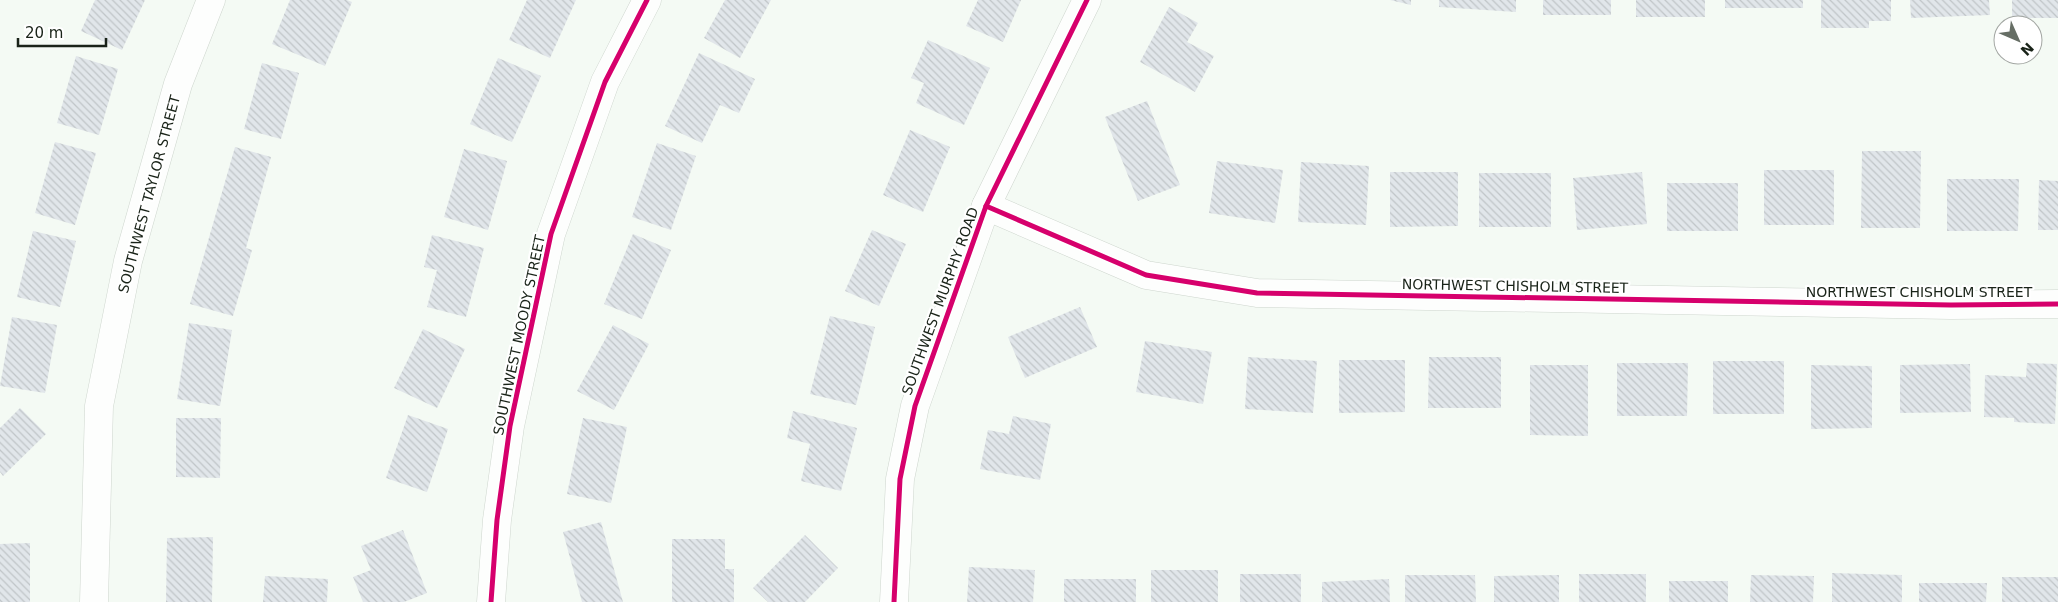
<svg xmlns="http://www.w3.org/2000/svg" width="2058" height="602" viewBox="0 0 2058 602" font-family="'DejaVu Sans',sans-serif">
  <defs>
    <pattern id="building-back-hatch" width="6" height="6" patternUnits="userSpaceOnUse" patternTransform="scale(1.25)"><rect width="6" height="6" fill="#e1e6ea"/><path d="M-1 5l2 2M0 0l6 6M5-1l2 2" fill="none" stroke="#c0c5c8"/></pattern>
  </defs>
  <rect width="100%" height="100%" fill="#f4faf4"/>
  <g fill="url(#building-back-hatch)">
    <path d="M95 0H145L122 50 81 31Z"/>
    <path d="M290 0H347L352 2 325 66 272 44Z"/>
    <path d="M527 0H576L550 58 509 40Z"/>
    <path d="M725 0H771L740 58 704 38Z"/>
    <path d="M978 0H1021L1003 42 966 26Z"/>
    <path d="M1390 0H1411V5Z"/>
    <path d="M1439 0H1516V12L1439 7Z"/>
    <rect x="1543" y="0" width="68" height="15"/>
    <rect x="1636" y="0" width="69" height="17"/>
    <rect x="1725" y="0" width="78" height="8"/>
    <path d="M1821 0H1891V21H1869V28H1821Z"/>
    <path d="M1910 0H1989L1990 15 1911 18Z"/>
    <rect x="2012" y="0" width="46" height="18"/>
    <path d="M1169 7 1198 23 1187 42 1214 56 1195 92 1140 62Z"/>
    <path d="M928 40 990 68 964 125 916 103 924 83 911 78Z"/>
    <path d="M699 53 755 79 739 113 720 105 702 143 665 126Z"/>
    <path d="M76 56 118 69 99 135 57 123Z"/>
    <path d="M498 58 541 76 512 142 470 124Z"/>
    <path d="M262 63 299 73 281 139 244 129Z"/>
    <path d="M1147 101 1180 185 1138 201 1105 117Z"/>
    <path d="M910 130 950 147 923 212 883 195Z"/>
    <path d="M55 142 96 153 75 225 35 213Z"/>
    <path d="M657 143 696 156 671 230 632 217Z"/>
    <path d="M235 147 271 157 246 248 252 250 233 316 190 304Z"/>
    <path d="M464 149 507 161 488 230 444 217Z"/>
    <path d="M1862 151H1921L1920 228H1861Z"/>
    <path d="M1217 161 1283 170 1275 223 1209 213Z"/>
    <path d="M1301 162 1369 166 1366 225 1298 222Z"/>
    <rect x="1764" y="170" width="70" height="55"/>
    <path d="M1390 172H1458V226L1390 227Z"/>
    <path d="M1642 172 1647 224 1577 230 1573 178Z"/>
    <rect x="1479" y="173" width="72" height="54"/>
    <path d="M1947 179H2019L2018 231H1947Z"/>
    <path d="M2039 180 2058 181V230H2038Z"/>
    <rect x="1667" y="183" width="71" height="48"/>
    <path d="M872 230 906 244 879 306 845 291Z"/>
    <path d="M33 231 76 241 60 307 17 297Z"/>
    <path d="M633 234 671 250 642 319 604 304Z"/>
    <path d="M432 235 484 248 466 317 427 307 437 270 424 267Z"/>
    <path d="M1080 307 1097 347 1025 378 1008 337Z"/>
    <path d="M830 316 875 327 856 405 810 394Z"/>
    <path d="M12 317 57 325 45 393 0 386Z"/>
    <path d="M189 323 232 330 220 406 177 399Z"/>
    <path d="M613 325 649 344 614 410 577 391Z"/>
    <path d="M423 329 465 349 437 408 394 388Z"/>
    <path d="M1145 341 1212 352 1203 404 1136 392Z"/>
    <path d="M1248 357 1317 361 1313 413 1245 409Z"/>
    <path d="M1429 357H1501V408H1428Z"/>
    <path d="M1339 360H1405V412L1339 413Z"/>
    <rect x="1713" y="361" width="71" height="53"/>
    <path d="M1617 363H1688L1687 416H1617Z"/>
    <path d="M2027 363 2057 364 2055 424 2014 422V418L1984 417 1985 375 2026 377Z"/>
    <path d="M1970 364 1971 412 1900 413V365Z"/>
    <path d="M1530 365H1588V436L1530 435Z"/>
    <path d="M1811 365 1872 366V428L1811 429Z"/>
    <path d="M20 408 46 434 3 476 0 472V428Z"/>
    <path d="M793 411 857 428 841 491 801 481 810 444 787 438Z"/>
    <path d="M408 415 448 429 427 492 386 478Z"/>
    <path d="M1013 416 1051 424 1040 480 980 469 988 430 1009 434Z"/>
    <path d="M176 418H221L220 478 176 477Z"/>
    <path d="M583 418 627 427 611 503 567 494Z"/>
    <path d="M601 522 623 602H582L563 532Z"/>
    <path d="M403 530 427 593 404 602H363L353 577 371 570 361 546Z"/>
    <path d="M805 535 838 568 805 602H768L753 588Z"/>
    <path d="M213 537 212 602H166L167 538Z"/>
    <path d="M672 539H725V569H734V602H672Z"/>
    <path d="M30 543V602H0V544Z"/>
    <path d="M969 567 1035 570 1033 602H967Z"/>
    <rect x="1151" y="570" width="67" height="32"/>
    <path d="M1832 573 1902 575V602H1832Z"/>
    <rect x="1240" y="574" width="61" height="28"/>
    <rect x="1579" y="574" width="67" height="28"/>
    <path d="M1405 575H1475L1476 602H1405Z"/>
    <path d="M1559 575V602H1494V576Z"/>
    <path d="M1751 575 1814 576 1813 602H1750Z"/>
    <path d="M265 576 328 579 327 602H263Z"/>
    <rect x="2002" y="577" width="56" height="25"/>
    <rect x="1064" y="579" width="72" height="23"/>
    <path d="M1389 579 1390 602H1322V582Z"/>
    <rect x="1669" y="581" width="59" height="21"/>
    <path d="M1919 583H1987L1986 602H1919Z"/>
  </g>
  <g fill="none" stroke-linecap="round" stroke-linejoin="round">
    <defs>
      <g id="street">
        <path d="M986 206 1146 275 1257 293 1951 305 2058 304"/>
        <path d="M94 602 99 406 128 261 178 84 211 0"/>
        <path d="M491 602 497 520 510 426 551 234 605 82 647 0"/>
        <path d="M894 602 900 479 915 406 986 206 1087 0"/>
      </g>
    </defs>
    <use href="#street" stroke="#ced6ce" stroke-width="29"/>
    <use href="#street" stroke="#fdfefd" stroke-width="28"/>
    <defs>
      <g id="cycleway">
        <path d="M986 206 1146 275 1257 293 1951 305 2058 304"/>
        <path d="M491 602 497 520 510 426 551 234 605 82 647 0"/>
        <path d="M894 602 900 479 915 406 986 206 1087 0"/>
      </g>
    </defs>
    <use href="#cycleway" stroke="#fff" stroke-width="8"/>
    <use href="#cycleway" stroke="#d6006c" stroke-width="5"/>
  </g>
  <g text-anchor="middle" stroke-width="4.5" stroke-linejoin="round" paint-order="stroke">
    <g font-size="14" fill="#192318" stroke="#fff">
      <text transform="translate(149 194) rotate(-75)" y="5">SOUTHWEST TAYLOR STREET</text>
      <text transform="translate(1515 286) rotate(1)" y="5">NORTHWEST CHISHOLM STREET</text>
      <text x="1919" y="297">NORTHWEST CHISHOLM STREET</text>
      <text transform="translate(940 301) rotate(-70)" y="5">SOUTHWEST MURPHY ROAD</text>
      <text transform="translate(519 335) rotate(-78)" y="5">SOUTHWEST MOODY STREET</text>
    </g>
  </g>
  <g transform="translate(2018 40) rotate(135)"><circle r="24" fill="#ffffff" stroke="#a3a7a3"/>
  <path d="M0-4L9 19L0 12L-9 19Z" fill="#666e65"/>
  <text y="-8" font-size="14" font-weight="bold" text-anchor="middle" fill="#192318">N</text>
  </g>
  <path d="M18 38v8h88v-8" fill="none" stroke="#192318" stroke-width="2.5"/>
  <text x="25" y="38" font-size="15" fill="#192318" stroke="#ffffff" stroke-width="4" paint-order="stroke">20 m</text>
</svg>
